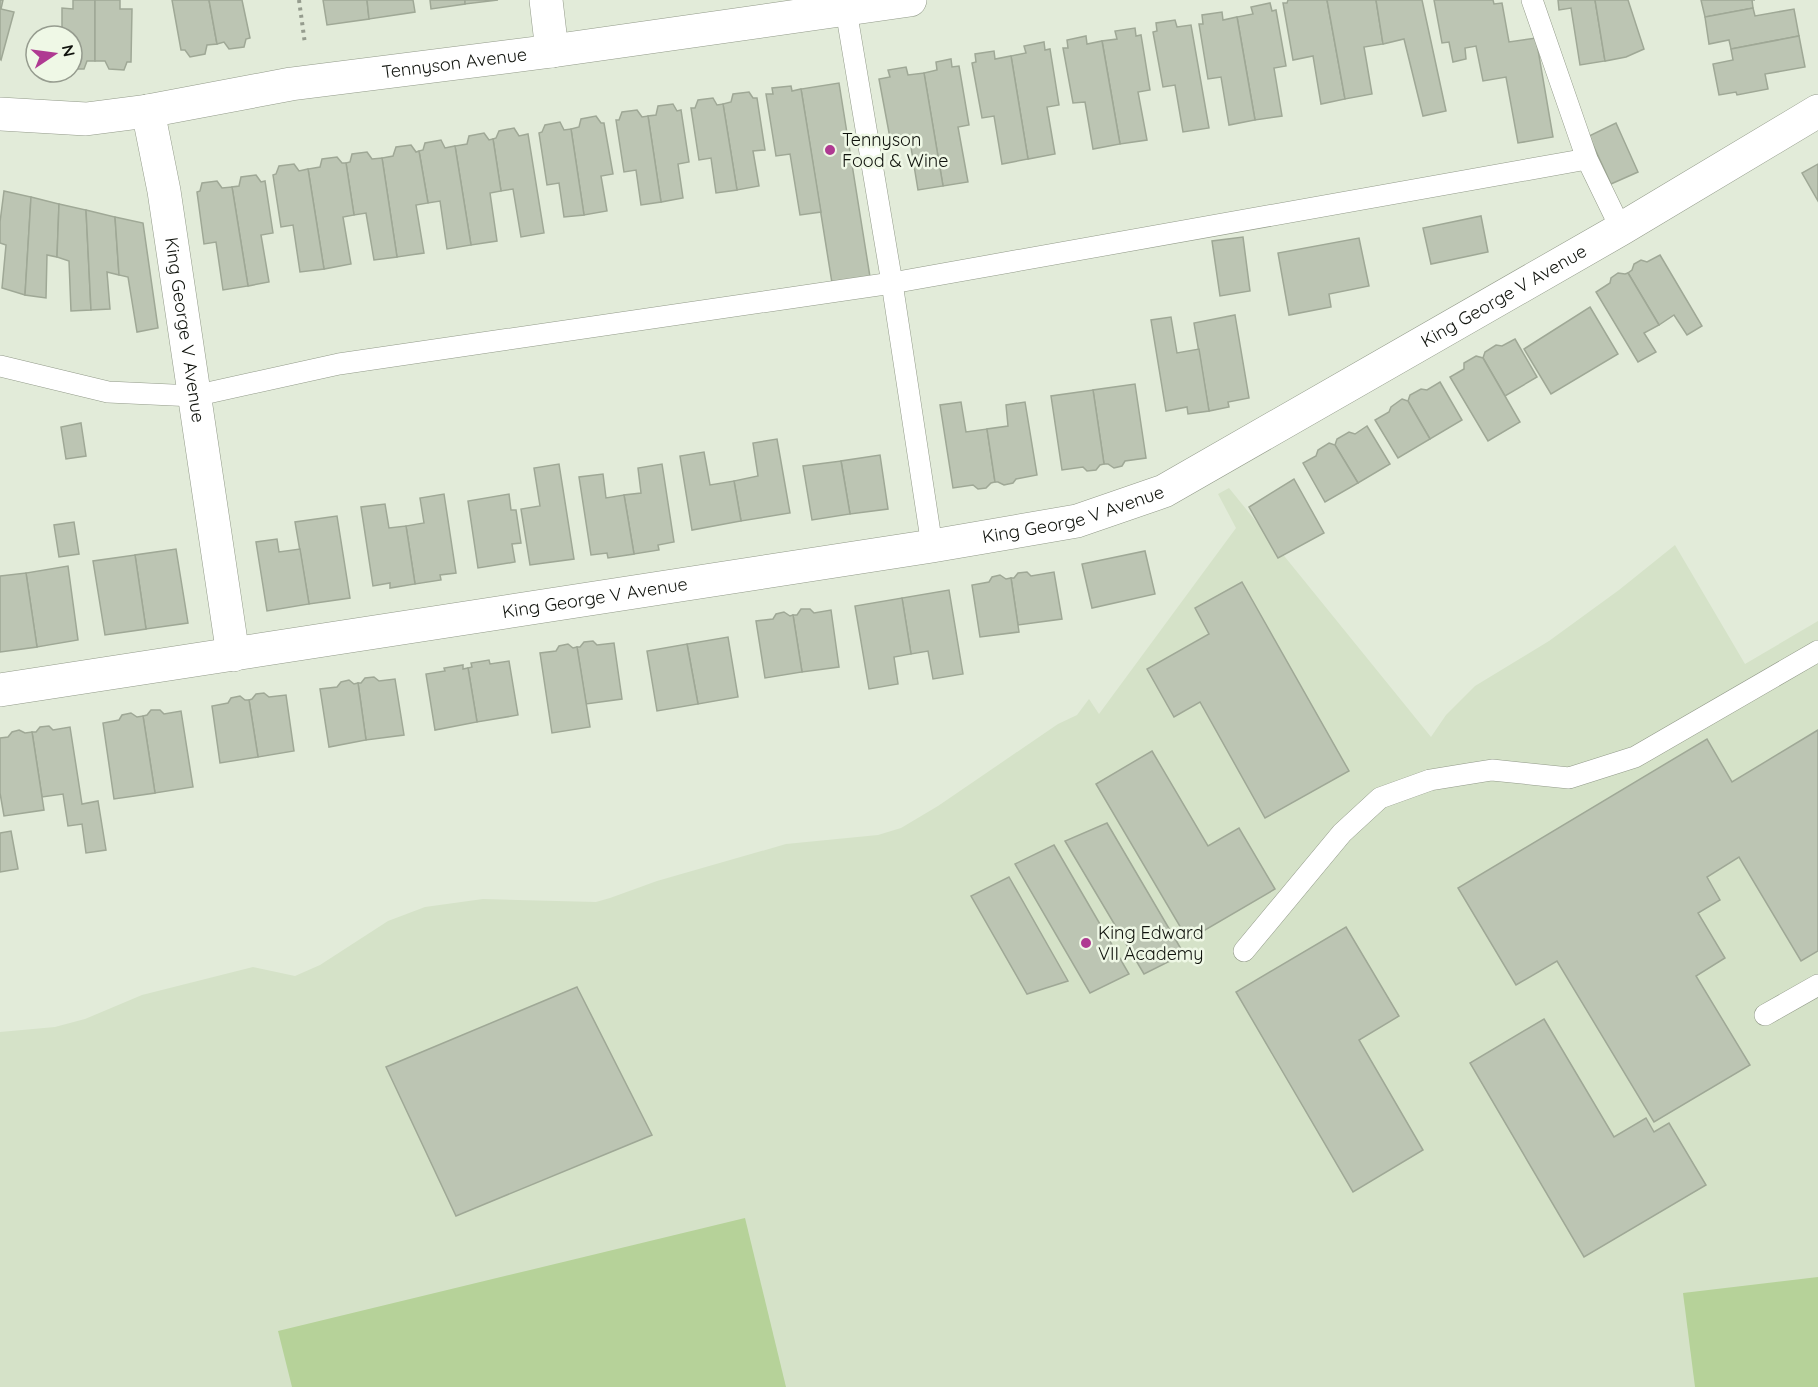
<svg xmlns="http://www.w3.org/2000/svg" width="1818" height="1387" viewBox="0 0 1818 1387" font-family="Quicksand,sans-serif">
  <rect width="100%" height="100%" fill="#e2ebd9"/>
  <path fill="#d5e2c8" d="M1229 488 1431 737 1446 715 1475 686 1549 641 1619 590 1675 545 1745 664 1818 621V1387H0V1032L55 1027 85 1019 142 995 253 967 295 976 320 965 388 921 425 907 483 899 596 902 610 898 657 881 786 844 878 835 901 828 938 806 1058 724 1077 715 1089 699 1099 714 1236 528 1218 494Z"/>
  <g fill="#b6d299">
    <path d="M745 1218 786 1387H292L278 1331Z"/>
    <path d="M1818 1277V1387H1695L1683 1293Z"/>
  </g>
  <g fill="#bcc5b3" stroke="#9fa896" stroke-width="1.5">
    <path d="M0 0H3L1 9 14 12 1 60 0 59Z"/>
    <path d="M73 0H95V61H87L84 69H72V36H62V8L73 9Z"/>
    <path d="M95 0H120V9H132L131 62H127L124 70 109 69 105 61H95Z"/>
    <path d="M172 0H209L217 44 207 45 205 54 190 57 185 50H181Z"/>
    <path d="M209 0H242L250 38 246 39 244 47 229 49 224 42 217 44Z"/>
    <path d="M323 0H367L369 19 327 25Z"/>
    <path d="M367 0H413L415 12 369 19Z"/>
    <path d="M430 0H465V4L431 9Z"/>
    <path d="M465 0H498L465 4Z"/>
    <path d="M1288 0H1327L1345 99 1321 104 1313 56 1293 60 1283 3H1287Z"/>
    <path d="M1327 0H1376L1383 44 1364 47 1372 94 1345 99Z"/>
    <path d="M1376 0H1422L1446 111 1423 116 1404 39 1383 44Z"/>
    <path d="M1434 0H1493L1494 4 1502 3 1509 42 1536 38 1553 137 1518 143 1506 77 1483 81 1476 46 1465 48 1466 59 1453 62 1449 42 1442 43Z"/>
    <path d="M1558 0H1595L1605 61 1580 65 1571 8 1559 10Z"/>
    <path d="M1595 0H1628L1644 49 1626 57 1605 61Z"/>
    <path d="M1701 0H1755H1752L1753 8 1705 17Z"/>
    <path d="M1270 3 1272 11 1276 10 1286 66 1274 68 1282 116 1255 120 1237 17 1253 14 1251 7Z"/>
    <path d="M1753 8 1755 16 1794 9 1799 36 1731 49 1729 40 1709 44 1705 17Z"/>
    <path d="M1222 12 1223 20 1237 17 1255 120 1229 125 1221 77 1208 79 1199 24H1203L1202 15Z"/>
    <path d="M1175 20 1177 27 1191 25 1209 128 1183 132 1175 85 1163 87 1153 32 1157 31 1156 23Z"/>
    <path d="M1135 28 1136 36 1141 35 1150 90 1138 92 1147 140 1120 144 1102 41 1117 39 1115 31Z"/>
    <path d="M1086 36 1087 44 1102 41 1120 144 1093 149 1085 102 1073 103 1063 48H1068L1067 40Z"/>
    <path d="M1799 36 1805 67 1765 74 1768 89 1737 95 1736 92 1719 95 1713 64 1733 60 1731 49Z"/>
    <path d="M1044 42 1045 50 1050 49 1059 105 1047 107 1055 154 1028 159 1011 56 1026 53 1024 46Z"/>
    <path d="M994 51 995 59 1011 56 1028 159 1002 164 994 116 982 118 972 63 976 62 975 54Z"/>
    <path d="M951 59 952 67 959 66 969 125 958 127 968 182 943 186 924 73 937 70 936 62Z"/>
    <path d="M906 67 908 75 924 73 943 186 918 190 909 135 890 138 879 79 890 77 888 70Z"/>
    <path d="M839 83 870 277 832 283 801 89Z"/>
    <path d="M791 86 792 91 801 89 821 212 800 215 790 154 776 156 766 94H773L772 88Z"/>
    <path d="M749 92 753 98H757L765 150 753 151 759 186 737 190 723 104 731 102 733 94Z"/>
    <path d="M713 98 717 105 723 104 737 190 716 193 711 158 699 160 691 108H695L698 100Z"/>
    <path d="M673 104 677 111 681 110 689 162 678 164 683 198 661 202 648 116 656 115 658 106Z"/>
    <path d="M637 110 642 117 648 116 661 202 641 205 636 170 624 172 616 120H619L622 112Z"/>
    <path d="M596 116 601 123H604L613 174 601 176 607 211 584 215 571 129 579 127 581 119Z"/>
    <path d="M560 122 564 130 571 129 584 215 564 217 559 183 547 185 539 133 542 132 545 125Z"/>
    <path d="M1616 123 1638 172 1611 184 1589 136Z"/>
    <path d="M514 128 519 136 528 134 544 233 521 237 513 189 501 191 493 139 496 138 499 131Z"/>
    <path d="M484 133 489 140 493 139 501 191 490 193 497 241 471 245 455 146 467 144 469 136Z"/>
    <path d="M441 140 445 148 455 146 471 245 447 249 440 201 428 203 419 151 423 150 425 143Z"/>
    <path d="M411 145 416 152 419 151 428 203 416 205 424 253 397 257 382 158 393 156 396 147Z"/>
    <path d="M367 152 372 159 382 158 397 257 374 260 366 213 354 215 346 163 350 162 352 154Z"/>
    <path d="M337 157 342 163H346L354 215 343 217 351 264 324 269 308 169 320 167 322 159Z"/>
    <path d="M294 164 299 171 308 169 324 269 300 272 293 225 281 227 273 175 276 174 279 166Z"/>
    <path d="M1818 164V201L1802 173Z"/>
    <path d="M256 175 261 182 265 181 273 233 261 235 269 282 248 286 232 187 239 186 241 177Z"/>
    <path d="M217 181 222 188 232 187 248 286 223 290 216 242 204 244 197 192 200 191 202 183Z"/>
    <path d="M4 191 31 197 25 295 2 288 6 245 0 243V222Z"/>
    <path d="M31 197 59 204 57 257 47 255 46 298 25 295Z"/>
    <path d="M59 204 86 210 91 310 71 311 69 261 57 257Z"/>
    <path d="M86 210 115 217 119 275 107 272 110 309 91 310Z"/>
    <path d="M1481 216 1488 252 1431 264 1423 228Z"/>
    <path d="M115 217 143 223 158 328 137 332 128 277 119 275Z"/>
    <path d="M1243 237 1250 291 1220 296 1212 241Z"/>
    <path d="M1359 238 1369 286 1329 294 1331 307 1289 315 1278 253Z"/>
    <path d="M1660 255 1702 326 1687 335 1674 315 1659 325 1628 273 1632 270 1634 264 1641 260 1647 262Z"/>
    <path d="M1618 273 1625 274 1628 273 1659 325 1644 333 1656 352 1638 362 1596 292 1610 283 1611 278Z"/>
    <path d="M1590 307 1618 354 1551 394 1524 349Z"/>
    <path d="M1235 315 1249 398 1228 402 1229 407 1209 411 1194 323Z"/>
    <path d="M1171 317 1177 353 1199 349 1209 411 1188 414 1187 407 1166 411 1151 320Z"/>
    <path d="M1515 339 1537 377 1505 396 1483 358 1485 352 1496 345 1502 346Z"/>
    <path d="M1476 356 1483 358 1520 422 1488 441 1450 377 1464 369V363Z"/>
    <path d="M1440 382 1462 420 1430 439 1408 401 1410 395 1421 389 1427 390Z"/>
    <path d="M1135 384 1146 458 1125 461 1122 466 1114 468 1108 464H1104L1093 390Z"/>
    <path d="M1093 390 1104 464 1100 465 1096 470 1087 471 1083 467 1062 470 1051 396Z"/>
    <path d="M1402 399 1408 401 1430 439 1398 458 1375 420 1389 412 1391 407Z"/>
    <path d="M961 402 966 432 987 429 995 482 991 483 986 488 978 489 973 485 953 488 940 405Z"/>
    <path d="M1025 402 1037 475 1016 479 1013 483 1004 485 998 482H995L987 429 1008 426 1006 405Z"/>
    <path d="M81 423 86 456 66 459 61 427Z"/>
    <path d="M1367 426 1390 464 1358 483 1335 445 1337 439 1349 432 1355 434Z"/>
    <path d="M777 439 790 513 741 521 734 481 758 476 753 443Z"/>
    <path d="M1329 443 1335 445 1358 483 1325 502 1303 463 1316 456 1318 450Z"/>
    <path d="M704 452 710 485 734 481 741 521 692 530 680 456Z"/>
    <path d="M880 455 888 509 850 514 841 461Z"/>
    <path d="M841 461 850 514 812 520 803 466Z"/>
    <path d="M559 464 574 559 530 565 521 509 540 506 534 468Z"/>
    <path d="M662 464 674 542 658 545 659 550 634 554 624 495 641 493 638 468Z"/>
    <path d="M603 474 606 498 624 495 634 554 608 558 607 553 591 555 579 477Z"/>
    <path d="M1294 479 1324 533 1278 558 1249 507Z"/>
    <path d="M444 494 456 573 440 575 441 580 415 584 406 526 424 523 420 498Z"/>
    <path d="M509 494 511 510H516L521 543 512 544 515 562 478 568 468 501Z"/>
    <path d="M385 504 389 528 406 526 415 584 390 588V583L373 586 361 507Z"/>
    <path d="M337 516 350 598 309 604 295 522Z"/>
    <path d="M74 522 79 554 59 557 54 525Z"/>
    <path d="M277 539 279 552 300 549 309 604 267 611 256 542Z"/>
    <path d="M176 549 188 623 146 629 135 555Z"/>
    <path d="M1145 551 1155 594 1092 608 1082 564Z"/>
    <path d="M135 555 146 629 105 635 93 561Z"/>
    <path d="M68 566 78 640 37 647 26 573Z"/>
    <path d="M1027 572 1031 576 1054 572 1062 619 1018 625 1011 578H1014L1018 573Z"/>
    <path d="M26 573 37 647 0 652V576Z"/>
    <path d="M1000 575 1006 579 1011 578 1019 632 980 637 972 585 989 582 992 577Z"/>
    <path d="M1242 582 1349 771 1265 818 1200 702 1174 717 1147 669 1209 634 1195 608Z"/>
    <path d="M949 590 963 674 933 679 928 651 911 654 902 598Z"/>
    <path d="M902 598 911 654 894 657 898 684 869 689 855 606Z"/>
    <path d="M801 609H810L814 613 831 610 839 667 802 672 793 615H797Z"/>
    <path d="M784 612 790 616 793 615 802 672 765 678 756 621 773 619 776 614Z"/>
    <path d="M728 637 738 697 698 704 687 644Z"/>
    <path d="M593 641 597 645 614 643 622 699 586 704 577 647H580L584 642Z"/>
    <path d="M568 644 573 648 577 647 590 727 552 733 540 653 556 651 559 646Z"/>
    <path d="M687 644 698 704 657 711 647 651Z"/>
    <path d="M489 660 490 664 509 661 518 715 477 722 468 668 472 667 471 663Z"/>
    <path d="M463 665V669L468 668 477 722 435 730 426 674 445 671 444 668Z"/>
    <path d="M374 677 379 681 395 679 404 735 366 740 358 683H361L365 678Z"/>
    <path d="M349 680 354 684 358 683 366 740 329 747 320 689 337 687 341 682Z"/>
    <path d="M264 693 269 697 286 695 294 751 258 757 249 700 252 699 256 694Z"/>
    <path d="M240 696 245 700H249L258 757 220 763 212 706 228 703 231 698Z"/>
    <path d="M151 710H160L164 714 181 711 193 787 155 793 143 716 147 715Z"/>
    <path d="M131 713 137 717 143 716 155 793 114 799 103 723 119 720 122 715Z"/>
    <path d="M49 726 53 730 70 727 82 804 98 801 106 850 86 853 82 824 68 826 63 794 42 797 32 732H36L40 727Z"/>
    <path d="M19 730 25 733 32 732 44 810 4 816 0 793V738L8 737 12 732Z"/>
    <path d="M1818 730V951L1801 961 1739 857 1707 877 1720 900 1698 913 1725 958 1696 976 1750 1065 1654 1122 1557 961 1516 985 1458 888 1707 739 1732 782Z"/>
    <path d="M1152 751 1208 846 1239 828 1275 889 1188 940 1096 784Z"/>
    <path d="M1107 823 1184 954 1144 974 1065 841Z"/>
    <path d="M11 831 18 869 0 872V833Z"/>
    <path d="M1054 845 1129 974 1090 993 1015 864Z"/>
    <path d="M1009 877 1068 981 1027 994 971 896Z"/>
    <path d="M1346 927 1399 1016 1359 1040 1423 1150 1353 1192 1236 992Z"/>
    <path d="M577 987 652 1135 456 1216 386 1067Z"/>
    <path d="M1544 1019 1614 1137 1646 1118 1654 1132 1669 1123 1706 1185 1584 1257 1470 1063Z"/>
  </g>
  <g fill="none" stroke-linecap="round" stroke-linejoin="round">
    <defs>
      <g id="service">
        <path d="M1532 0 1587 159 1621 229"/>
        <path d="M846 10 892 283 932 546"/>
        <path d="M0 366 108 392 194 396 339 364 892 283 1587 159"/>
        <path d="M1244 951 1342 833 1380 798 1430 780 1492 770 1569 778 1635 757 1818 651"/>
        <path d="M1765 1015 1818 985"/>
      </g>
      <g id="minor">
        <path d="M546 0 552 51"/>
        <path id="s1" d="M148 111 164 191 233 655"/>
        <path id="s2" d="M0 690 932 546 1077 521 1164 491 1621 229 1818 111"/>
      </g>
      <g id="secondary">
        <path id="s3" d="M0 114 86 119 148 111 291 84 552 51 910 0"/>
      </g>
    </defs>
    <use href="#service" stroke="#929a89" stroke-width="22"/>
    <use href="#minor" stroke="#929a89" stroke-width="34"/>
    <use href="#secondary" stroke="#929a89" stroke-width="34"/>
    <path stroke="#959c8e" stroke-width="4" stroke-dasharray="3 4.5" stroke-linecap="butt" d="M299 0 305 44"/>
    <use href="#service" stroke="#fff" stroke-width="21"/>
    <use href="#minor" stroke="#fff" stroke-width="33"/>
    <use href="#secondary" stroke="#fff" stroke-width="33"/>
  </g>
  <g fill="#af3a92" stroke="#eff8e6" stroke-width="2">
    <circle cx="830" cy="150" r="6"/>
    <circle cx="1086" cy="943" r="6"/>
  </g>
  <g text-anchor="middle" stroke-width="5" stroke-linejoin="round" paint-order="stroke">
    <g font-size="18" fill="#10130d" stroke="#eff8e6">
      <text dy="6" stroke="none"><textPath href="#s3" startOffset="459">Tennyson Avenue</textPath></text>
      <text dy="6" stroke="none"><textPath href="#s2" startOffset="1574">King George V Avenue</textPath></text>
      <text dy="6" stroke="none"><textPath href="#s1" startOffset="222">King George V Avenue</textPath></text>
      <text dy="6" stroke="none"><textPath href="#s2" startOffset="1088">King George V Avenue</textPath></text>
      <text dy="6" stroke="none"><textPath href="#s2" startOffset="602">King George V Avenue</textPath></text>
    </g>
    <g font-size="18" fill="#10130d" stroke="#eff8e6" text-anchor="start">
      <text x="842" y="146">Tennyson<tspan x="842" dy="21">Food &amp; Wine</tspan></text>
      <text x="1098" y="939">King Edward<tspan x="1098" dy="21">VII Academy</tspan></text>
    </g>
  </g>
  <g transform="translate(54 54) rotate(77)"><circle r="28" fill="#eff8e6" stroke="#969c8f" stroke-width="1.5"/>
  <path d="M0-4.5L10 22L0 15L-10 22Z" fill="#af3a92"/>
  <text y="-9" font-size="16" font-weight="bold" text-anchor="middle" fill="#10130d">N</text>
  </g>
</svg>
